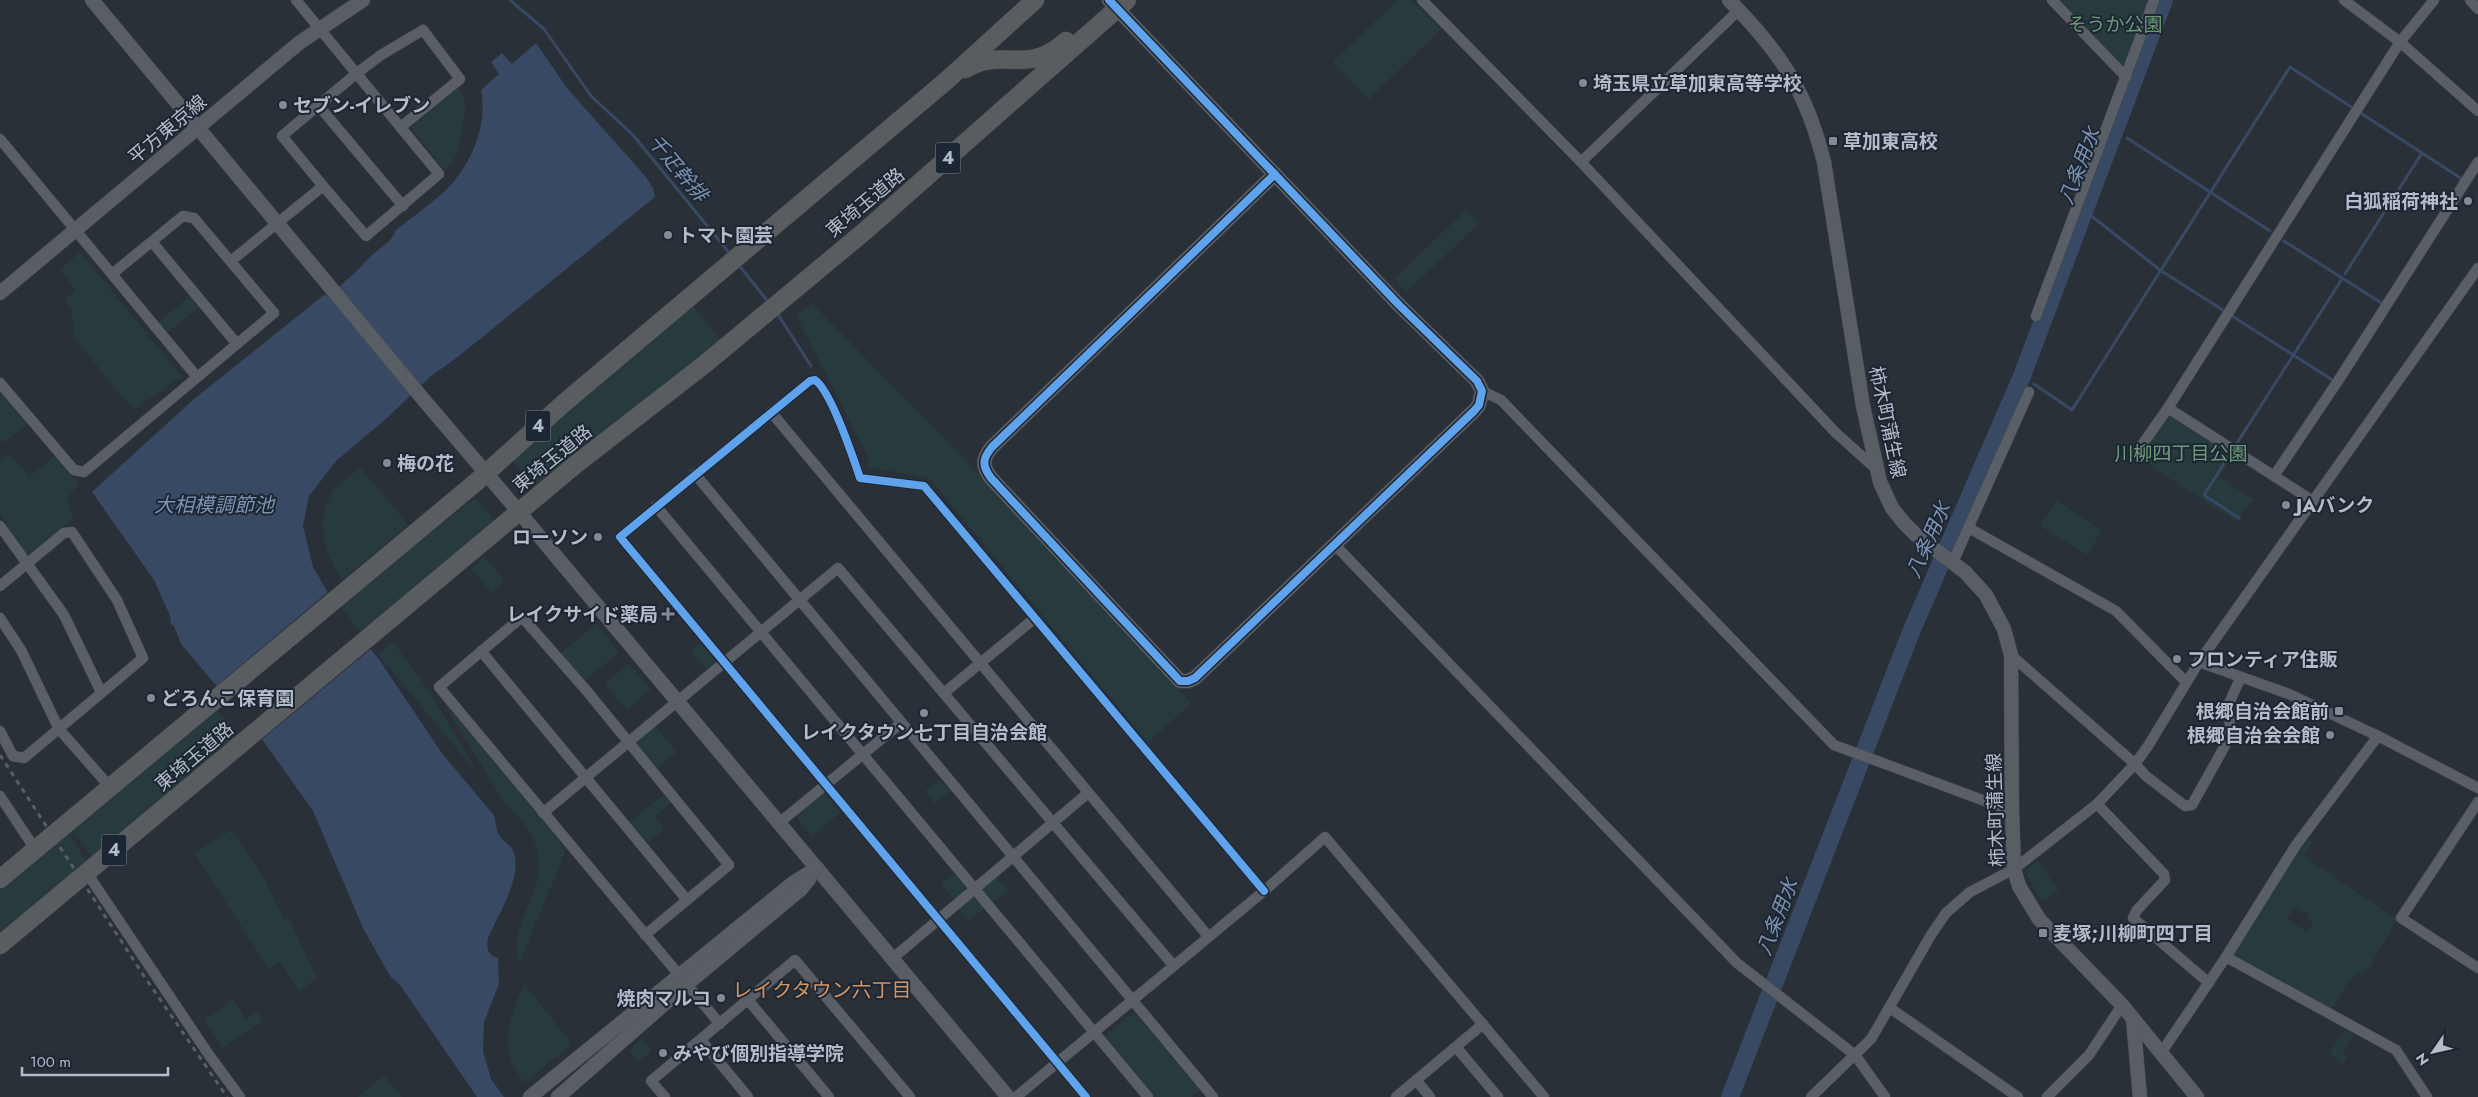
<svg xmlns="http://www.w3.org/2000/svg" width="2478" height="1097" viewBox="0 0 2478 1097" font-family="Jost,'Noto Sans JP',sans-serif">
  <rect width="100%" height="100%" fill="#2a3038"/>
  <g fill="#273a3e" fill-rule="evenodd">
    <path d="M1397 0H1412L1441 29 1369 99 1333 62Z"/>
    <path d="M2059 0H2149L2125 69Z"/>
    <path d="M459 87 466 105 463 123 457 154 448 168H442L411 127Z"/>
    <path d="M1466 210 1479 223 1407 292 1394 279Z"/>
    <path d="M80 252 182 377 133 410 73 336 72 310 65 300 75 290 60 270Z"/>
    <path d="M191 295 200 306 167 333 158 322Z"/>
    <path d="M812 303 964 459 1191 703 1148 743 929 478 867 467 868 456 796 316Z"/>
    <path d="M693 306 721 341 534 486 512 460 532 438Z"/>
    <path d="M0 390 28 424 3 443 0 438Z"/>
    <path d="M2170 414 2232 455 2219 477 2254 500 2236 522 2137 457 2168 415Z"/>
    <path d="M10 454 29 477 56 455 79 485C65 497 65 503 74 518L32 554 26 553 0 514V462Z"/>
    <path d="M361 468 408 525 342 580C324 553 314 519 334 490 341 482 353 474 361 468Z"/>
    <path d="M473 499 478 500 494 519 490 528 363 635 338 605Z"/>
    <path d="M2057 501 2102 530 2087 555 2040 526Z"/>
    <path d="M485 557 505 581 491 592 471 569Z"/>
    <path d="M596 624 619 652 583 682 560 654Z"/>
    <path d="M393 642 429 691 481 778 378 654Z"/>
    <path d="M701 643 714 659 713 666 708 671 691 651Z"/>
    <path d="M629 664 651 690 627 710 605 684Z"/>
    <path d="M440 697 549 826 566 850 519 964C509 919 541 900 539 862 538 831 512 815 497 791 478 760 459 728 440 697Z"/>
    <path d="M215 707 240 738 93 859 70 826Z"/>
    <path d="M655 726 677 752 657 769 637 746 638 740Z"/>
    <path d="M939 779 950 792 935 804 925 791Z"/>
    <path d="M824 792 840 813 811 836 795 815Z"/>
    <path d="M665 793 672 802 655 817 664 829 647 843 629 822Z"/>
    <path d="M66 830 88 863 0 937V885Z"/>
    <path d="M231 830 262 874 283 918 288 917 317 978 299 991 280 962 269 969 194 853Z"/>
    <path d="M2306 838 2312 842 2304 856 2397 919 2369 968 2350 979 2333 1007 2327 1009 2232 956ZM2296 907 2310 915 2308 918 2313 922 2307 932 2287 919Z"/>
    <path d="M2038 861 2059 891 2042 902 2027 875V868Z"/>
    <path d="M955 873 965 886 963 891 953 899 941 884Z"/>
    <path d="M997 877 1008 890 992 903 983 892 984 887Z"/>
    <path d="M971 898 978 899 985 908 968 921 957 909Z"/>
    <path d="M524 984 572 1044 525 1083C497 1050 507 1021 524 984Z"/>
    <path d="M233 999 246 1019 257 1011 263 1020 223 1048 204 1020Z"/>
    <path d="M1134 1012 1200 1090 1191 1097H1154L1104 1037Z"/>
    <path d="M2353 1029 2356 1031 2342 1052 2348 1056 2343 1064 2329 1054 2343 1033Z"/>
    <path d="M642 1038 652 1051 638 1062 629 1051Z"/>
    <path d="M384 1075 402 1097H358Z"/>
  </g>
  <path fill="#384963" d="M536 43 567 88 646 177 653 188 655 197 459 356 431 376 388 417 336 461 309 496 303 526 313 567 328 593 380 661 441 752 493 814C496 819 495 827 499 835 503 842 511 844 514 853 522 878 498 915 488 938 486 947 487 955 498 958L499 984 484 1022 483 1051 491 1079 504 1097H477L400 985 390 976 363 928 313 811 264 742 181 644 174 626 171 624 170 616 154 580 92 492 194 399 324 295 328 296C343 284 356 272 369 258 378 248 391 244 396 230 412 217 444 195 455 180 475 155 487 122 481 90L499 74 491 62 502 53 512 64Z"/>
  <path fill="#2a3038" d="M329 591 372 648 260 741 215 687Z"/>
  <g fill="none" stroke-linecap="round" stroke-linejoin="round">
    <g stroke="#384963" stroke-width="3">
      <path d="M510 0 544 29 591 96 633 135 731 255"/>
      <path d="M2115 130 2118 133"/>
      <path d="M2127 138 2270 231"/>
      <path d="M2422 153 2462 179 2461 181"/>
      <path d="M2084 210 2160 270 2334 381 2335 379"/>
      <path d="M2284 241 2383 304"/>
      <path d="M738 264 770 304"/>
      <path d="M777 313 811 366"/>
      <path d="M2022 376 2029 381"/>
      <path d="M2034 384 2072 410 2290 67 2422 153 2345 274"/>
      <path d="M2237 443 2342 279"/>
      <path d="M2230 454 2204 495 2239 518"/>
    </g>
    <path stroke="#384963" stroke-width="18" d="M1730 1097 1911 632 2022 376 2164 0"/>
    <defs>
      <g id="street">
        <path d="M1422 0 1581 162 1836 433 1875 468"/>
        <path d="M2052 0 2126 77"/>
        <path d="M2344 0 2400 42 2478 111"/>
        <path d="M2470 0 2478 9"/>
        <path d="M318 105 403 206"/>
        <path d="M0 139 197 377"/>
        <path d="M1581 162 1739 10"/>
        <path d="M323 186 282 136 357 73 381 55 423 30 460 79 402 126"/>
        <path d="M152 242 237 344"/>
        <path d="M231 261 323 186 366 236 439 174 296 0"/>
        <path d="M2036 316 2154 0"/>
        <path d="M0 383 74 470 84 472 274 313 194 218 183 216 112 274"/>
        <path d="M1482 391 1501 400 1834 745 2012 811"/>
        <path d="M2168 408 2313 501"/>
        <path d="M771 412 1208 936"/>
        <path d="M2137 452 2168 408 2400 42 2434 0"/>
        <path d="M695 474 1213 1097"/>
        <path d="M2274 476 2338 381 2478 162"/>
        <path d="M656 506 1148 1097"/>
        <path d="M0 526 64 615 101 692"/>
        <path d="M1969 528 2116 611 2186 682"/>
        <path d="M1334 544 1737 963 1855 1055 1885 1097"/>
        <path d="M1953 562 2029 392"/>
        <path d="M0 586 64 533 72 532 117 600 143 658 24 758 13 756 0 731"/>
        <path d="M0 618 21 650 59 729 110 787"/>
        <path d="M481 651 687 900"/>
        <path d="M2011 655 2135 764 2146 776 2185 806 2192 805 2227 742 2230 729 2229 703 2240 679"/>
        <path d="M2199 662 2289 694 2378 736 2478 788"/>
        <path d="M944 693 1035 618"/>
        <path d="M0 796 35 849"/>
        <path d="M2478 802 2401 918 2478 968"/>
        <path d="M2097 804 2164 874 2165 880 2137 910 2133 918 2209 983"/>
        <path d="M543 813 838 568 1173 965"/>
        <path d="M779 823 901 723"/>
        <path d="M87 873 209 1055 240 1097"/>
        <path d="M645 935 729 865 586 690 522 617 439 687 720 1024"/>
        <path d="M2226 957 2396 1050 2427 1097"/>
        <path d="M893 958 1088 793"/>
        <path d="M748 1000 829 1097"/>
        <path d="M1890 1008 2018 1097"/>
        <path d="M701 1040 748 1097"/>
        <path d="M1456 1047 1498 1097"/>
        <path d="M2161 1053 2226 957 2296 845 2378 736"/>
        <path d="M1416 1080 1430 1097"/>
        <path d="M665 1097 651 1081 795 960 910 1097"/>
        <path d="M1016 1097 1264 891 1325 837 1544 1097"/>
        <path d="M1086 1097 620 537 810 381 815 380C831 391 853 457 860 478L924 486 1264 891"/>
        <path d="M1396 1097 1483 1024"/>
        <path d="M1811 1097 1871 1039 1931 935 1946 913 1970 892 2014 869 2097 804 2135 764 2148 746 2199 662 2478 268"/>
        <path d="M2047 1097 2089 1055 2122 1005"/>
      </g>
      <g id="secondary">
        <path d="M92 0 423 399 519 512 1008 1097"/>
        <path d="M1109 0 1399 305 1477 381 1482 391 1479 405 1474 411 1195 678 1188 681H1180L991 478C982 466 982 459 992 447L1275 174"/>
        <path d="M1729 0C1781 53 1806 90 1824 162L1863 406 1880 482 1892 508 1904 523 1916 535 1965 572 1986 595 2004 629 2011 655 2012 811 2014 869 2019 886 2039 919 2122 1005 2197 1097"/>
        <path d="M0 293 299 43 363 0"/>
        <path d="M2133 1019 2140 1097"/>
        <path d="M530 1097 793 883 817 868"/>
        <path d="M558 1097 687 984 801 889 809 879"/>
      </g>
      <g id="highway">
        <path d="M965 69C1003 46 1026 77 1066 41"/>
        <path d="M0 879 475 483 564 403 946 81 1035 0"/>
        <path d="M0 945 575 465 705 364 865 231 1127 0"/>
      </g>
    </defs>
    <use href="#street" stroke="#484c53" stroke-width="11"/>
    <use href="#secondary" stroke="#484c53" stroke-width="15"/>
    <use href="#highway" stroke="#474c53" stroke-width="19"/>
    <use href="#street" stroke="#5a5e66" stroke-width="10"/>
    <use href="#secondary" stroke="#595d64" stroke-width="14"/>
    <use href="#highway" stroke="#5a5d60" stroke-width="18"/>
    <path stroke="#595d64" stroke-width="3" stroke-dasharray="5 5" stroke-linecap="butt" d="M0 755 144 976 227 1097"/>
    <defs>
      <g id="cycleway">
        <path d="M1109 0 1399 305 1477 381 1482 391 1479 405 1474 411 1195 678 1188 681H1180L991 478C982 466 982 459 992 447L1275 174"/>
        <path d="M1086 1097 620 537 810 381 815 380C831 391 853 457 860 478L924 486 1264 891"/>
      </g>
    </defs>
    <use href="#cycleway" stroke="#1d2633" stroke-width="11"/>
    <use href="#cycleway" stroke="#60a3ed" stroke-width="8"/>
  </g>
  <g fill="#848b96" stroke="#1d2633" stroke-width="2">
    <circle cx="1583" cy="83" r="5"/>
    <circle cx="283" cy="105" r="5"/>
    <rect x="1828" y="136" width="10" height="10" rx="2.5"/>
    <circle cx="2468" cy="201" r="5"/>
    <circle cx="668" cy="235" r="5"/>
    <circle cx="387" cy="463" r="5"/>
    <circle cx="2286" cy="505" r="5"/>
    <circle cx="598" cy="537" r="5"/>
    <path d="M665.5 606.5h5v5h5v5h-5v5h-5v-5h-5v-5h5z"/>
    <circle cx="2177" cy="659" r="5"/>
    <circle cx="151" cy="698" r="5"/>
    <rect x="2334" y="706" width="10" height="10" rx="2.5"/>
    <circle cx="924" cy="713" r="5"/>
    <circle cx="2330" cy="735" r="5"/>
    <rect x="2038" y="928" width="10" height="10" rx="2.5"/>
    <circle cx="721" cy="998" r="5"/>
    <circle cx="663" cy="1053" r="5"/>
  </g>
  <g text-anchor="middle" stroke-width="4" stroke-linejoin="round" paint-order="stroke">
    <g fill="#1d2633" stroke="#878f9c" stroke-width="1">
      <rect x="935.5" y="142.5" width="25" height="31" rx="4"/>
      <rect x="525.5" y="410.5" width="25" height="31" rx="4"/>
      <rect x="101.5" y="834.5" width="25" height="31" rx="4"/>
    </g>
    <g font-size="18" font-weight="bold" fill="#b4bcc9">
      <text x="948" y="164">4</text>
      <text x="538" y="432">4</text>
      <text x="114" y="856">4</text>
    </g>
    <g font-size="19" fill="#6b9a76" stroke="#1d2633">
      <text x="2115" y="31">そうか公園</text>
      <text x="2181" y="460">川柳四丁目公園</text>
    </g>
    <g font-size="19" font-weight="bold" fill="#b4bcc9" stroke="#1d2633" text-anchor="start">
      <text x="1593" y="90">埼玉県立草加東高等学校</text>
      <text x="293" y="112">セブン-イレブン</text>
      <text x="1843" y="148">草加東高校</text>
      <text x="2458" y="208" text-anchor="end">白狐稲荷神社</text>
      <text x="678" y="242">トマト園芸</text>
      <text x="397" y="470">梅の花</text>
      <text x="2296" y="512">JAバンク</text>
      <text x="588" y="544" text-anchor="end">ローソン</text>
      <text x="658" y="621" text-anchor="end">レイクサイド薬局</text>
      <text x="2187" y="666">フロンティア住販</text>
      <text x="161" y="705">どろんこ保育園</text>
      <text x="2329" y="718" text-anchor="end">根郷自治会館前</text>
      <text x="924" y="739" text-anchor="middle">レイクタウン七丁目自治会館</text>
      <text x="2320" y="742" text-anchor="end">根郷自治会会館</text>
      <text x="2053" y="940">麦塚;川柳町四丁目</text>
      <text x="711" y="1005" text-anchor="end">焼肉マルコ</text>
      <text x="673" y="1060">みやび個別指導学院</text>
    </g>
    <g font-size="19" fill="#b4bcc9" stroke="#1d2633">
      <text transform="translate(167 129) rotate(-40)" y="7">平方東京線</text>
      <text transform="translate(865 202) rotate(-40)" y="7">東埼玉道路</text>
      <text transform="translate(1888 422) rotate(78)" y="7">柿木町蒲生線</text>
      <text transform="translate(552 458) rotate(-39)" y="7">東埼玉道路</text>
      <text transform="translate(194 756) rotate(-40)" y="7">東埼玉道路</text>
      <text transform="translate(1995 810) rotate(-92)" y="7">柿木町蒲生線</text>
    </g>
    <g font-size="20" font-style="italic" fill="#7c92b1" stroke="#1d2633">
      <text transform="translate(2079 166) rotate(-69)" y="7">八条用水</text>
      <text transform="translate(678 168) rotate(50)" y="7">千疋幹排</text>
      <text x="214" y="512">大相模調節池</text>
      <text transform="translate(1928 540) rotate(-66)" y="7">八条用水</text>
      <text transform="translate(1777 917) rotate(-69)" y="7">八条用水</text>
    </g>
    <g font-size="20" fill="#d59563" stroke="#1d2633">
      <text x="822" y="997">レイクタウン六丁目</text>
    </g>
  </g>
  <g transform="translate(2433 1052) rotate(236)" stroke="#1d2633" stroke-width="4" paint-order="stroke">
  <path d="M0-4L9 19L0 12L-9 19Z" fill="#b4bcc9"/>
  <text y="-8" font-size="14" font-weight="bold" text-anchor="middle" fill="#b4bcc9">N</text>
  </g>
  <path d="M22 1067v8h146v-8" fill="none" stroke="#b4bcc9" stroke-width="2.5"/>
  <text x="30" y="1067" font-size="15" fill="#b4bcc9" stroke="#1d2633" stroke-width="4" paint-order="stroke">100 m</text>
</svg>
